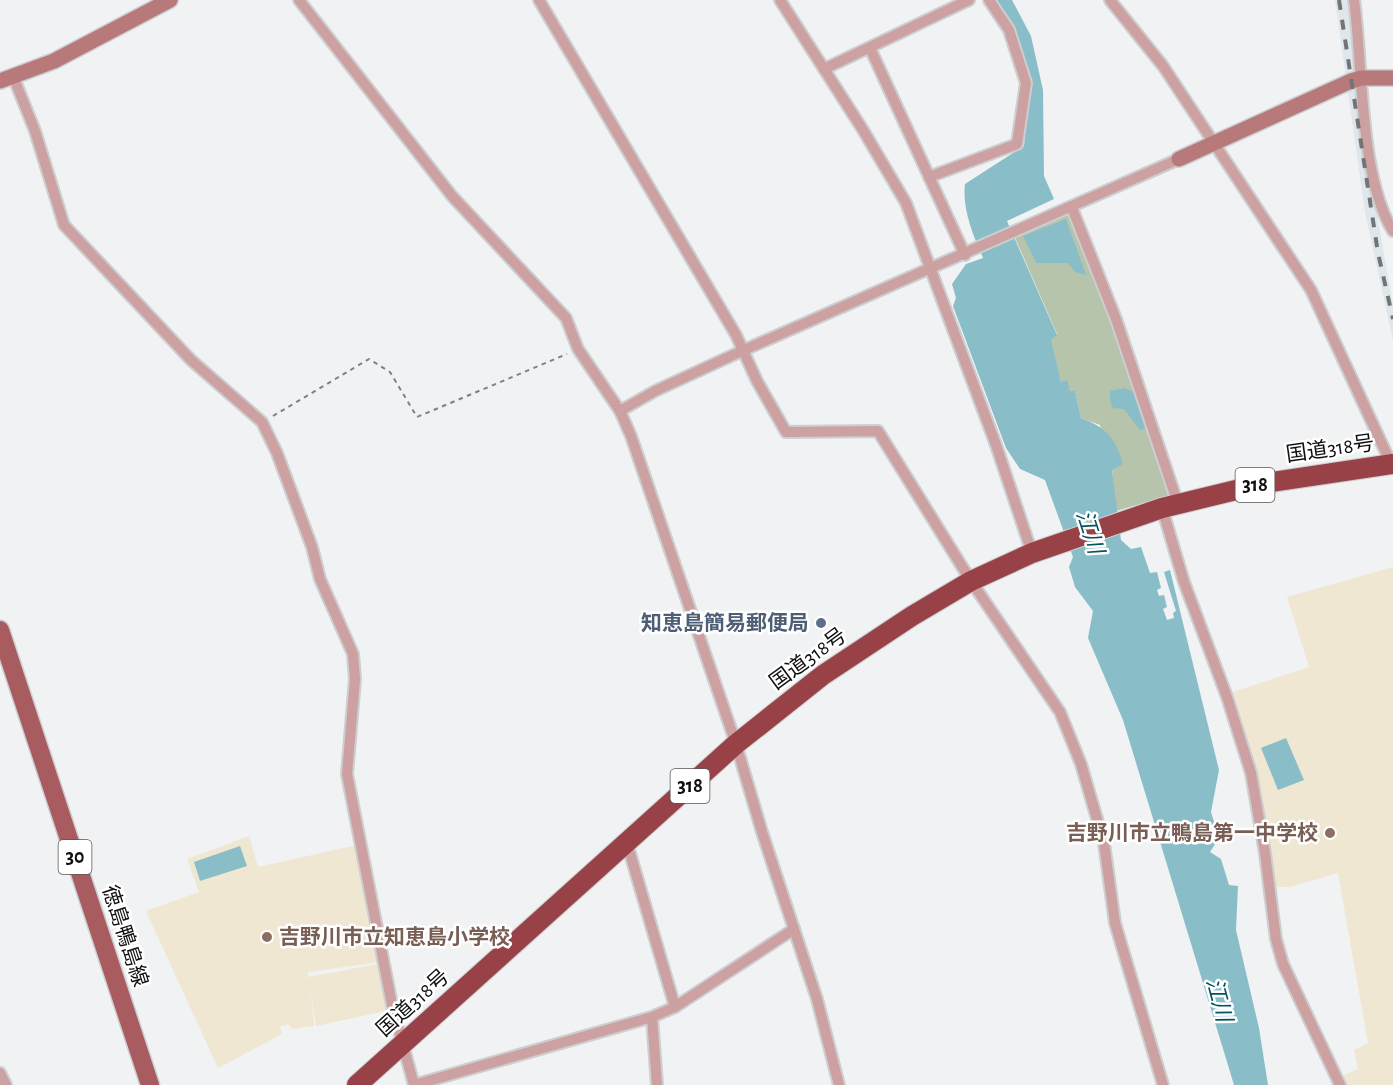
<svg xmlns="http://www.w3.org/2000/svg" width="1393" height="1085" font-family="'Alegreya Sans','Noto Sans JP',sans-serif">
  <rect width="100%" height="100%" fill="#f0f2f3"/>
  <!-- built -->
  <polygon fill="#dfe7ed" points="1335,0 1347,0 1376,209 1393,305 1393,341 1365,212"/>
  <!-- education -->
  <g fill="#f0e7d2">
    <polygon points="1393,567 1393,1085 1344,1085 1340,1077 1358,1069 1354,1050 1368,1043 1338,873 1290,887 1275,887 1260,793 1233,692 1309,667 1287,597"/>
    <polygon points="249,836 258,867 357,845 381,962 308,972 308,977 378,964 390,1010 316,1026 311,992 314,1026 292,1029 288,1024 280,1027 282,1034 218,1068 146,911 199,892 187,859"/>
  </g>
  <!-- green -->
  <polygon fill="#b6c4ab" points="1072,208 1117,321 1168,496 1116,511 1112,469 1100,425 1081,418 1075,390 1070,391 1061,382 1050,340 1057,334 1013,233"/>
  <!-- water -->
  <g fill="#89bec8">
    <path d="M 997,0 L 1012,0 L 1031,36 L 1043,90 L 1044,176 L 1054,199 L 1007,221 L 1057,335 L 1051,340 L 1061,382 L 1067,380 L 1070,391 L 1075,390 L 1081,418 C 1106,427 1116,439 1123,464 L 1112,470 L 1121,540 L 1131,549 L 1141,547 L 1150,573 L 1157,572 L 1161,588 L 1157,590 L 1159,596 L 1164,595 L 1167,607 L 1163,609 L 1167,620 L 1174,618 L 1173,613 L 1176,611 L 1164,572 L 1170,570 L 1219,770 L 1211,812 L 1219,838 L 1210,852 L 1221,859 L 1229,885 L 1238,886 L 1236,930 L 1259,1028 L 1268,1085 L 1234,1085 L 1123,720 L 1088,638 L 1093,611 L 1075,587 L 1069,567 L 1073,557 L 1045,480 L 1020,469 L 1006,448 L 953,306 L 956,298 L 952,284 L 966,264 L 983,258 C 973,235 962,209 965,184 L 1024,146 L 1030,77 L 1017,34 Z"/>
    <polygon points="1066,219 1086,275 1075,272 1068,263 1036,263 1023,236"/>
    <polygon points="1124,388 1137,393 1148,427 1140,430 1124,409 1113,408 1110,400 1110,391"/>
    <polygon points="1286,738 1304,780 1278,790 1261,748"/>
    <polygon points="240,846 247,866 200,881 194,862"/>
  </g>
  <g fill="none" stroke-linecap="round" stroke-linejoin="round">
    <defs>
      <g id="street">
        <polyline points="299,0 452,196 566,318 578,349 620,411 631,436 736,744 762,832 817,999 839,1085"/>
        <polyline points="539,0 736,335 757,381 786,432 878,431 971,581 1060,712 1081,764 1104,843 1115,923 1163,1085"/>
        <polyline points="780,0 863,130 906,203 996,445 1032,553"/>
        <polyline points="1110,0 1163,66 1311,290 1393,468"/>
        <path d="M 1354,0 C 1363,64 1359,177 1393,231"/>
        <polyline points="870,48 965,255"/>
        <polyline points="824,69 969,0"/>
        <polyline points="13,76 35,131 64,225 191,360 262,422 277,453 312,547 320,579 353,654 355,679 347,774 392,1005 414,1085"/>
        <polyline points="929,177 1017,144 1026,83 1009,30 989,0"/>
        <polyline points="1072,208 1116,319 1178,504"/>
        <polyline points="620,411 655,391 744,350 1179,159"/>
        <polyline points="1162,508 1184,582 1227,697 1251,773 1265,853 1276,939 1283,964 1340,1085"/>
        <polyline points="627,843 675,1007"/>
        <polyline points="652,1017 657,1085"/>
        <polyline points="0,1073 6,1085"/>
        <polyline points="414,1085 652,1017 675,1007 794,929"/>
      </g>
      <g id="secondary">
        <polyline points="0,81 54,61 170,0"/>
        <polyline points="1179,159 1351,81 1361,78 1393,78"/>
      </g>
      <polyline id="primary" points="0,630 150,1085"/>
      <polyline id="highway" points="357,1085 736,744 823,675 912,616 971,581 1032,553 1162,508 1265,483 1393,464"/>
    </defs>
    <!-- street casing -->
    <use href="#street" stroke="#cccecf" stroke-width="14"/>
    <!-- secondary casing -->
    <use href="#secondary" stroke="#cccecf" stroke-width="18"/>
    <!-- primary casing -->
    <use href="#primary" stroke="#cccecf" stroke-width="21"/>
    <!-- highway casing -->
    <use href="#highway" stroke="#cccecf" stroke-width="22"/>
    <!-- path -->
    <polyline stroke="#808181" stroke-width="2" stroke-dasharray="4.5 4.5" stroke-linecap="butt" points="273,416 369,359 390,372 417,417 567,354"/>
    <!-- street -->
    <use href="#street" stroke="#cda1a1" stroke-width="10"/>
    <!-- secondary -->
    <use href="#secondary" stroke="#b8797a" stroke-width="15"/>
    <!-- primary -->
    <use href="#primary" stroke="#a85c5f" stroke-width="18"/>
    <!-- highway -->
    <use href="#highway" stroke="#984147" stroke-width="20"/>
    <!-- rail -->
    <polyline stroke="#737474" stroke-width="4" stroke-dasharray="10 10" stroke-linecap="butt" points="1339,0 1378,253 1393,319"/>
  </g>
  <!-- markers -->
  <circle fill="#5c6f8a" stroke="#fff" stroke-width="2" cx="821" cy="623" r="6"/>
  <g fill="#8d6e63" stroke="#fff" stroke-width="2">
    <circle cx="1330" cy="833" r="6"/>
    <circle cx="267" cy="937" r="6"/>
  </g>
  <g text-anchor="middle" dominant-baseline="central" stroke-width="5" stroke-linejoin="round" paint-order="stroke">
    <!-- shield labels -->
    <g fill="#fff" stroke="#575757" stroke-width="1.5">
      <rect x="1235.5" y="468" width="39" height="34" rx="4.5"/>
      <rect x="670.5" y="769" width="39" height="34" rx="4.5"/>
      <rect x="58.5" y="840" width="33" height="34" rx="4.5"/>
    </g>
    <g font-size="20" font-weight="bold" fill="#0f0f0f">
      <text x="1255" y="485">318</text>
      <text x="690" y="786">318</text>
      <text x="75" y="857">30</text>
    </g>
    <!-- street labels -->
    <g font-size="21" fill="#0f0f0f" stroke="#fff">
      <text transform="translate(1330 449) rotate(-8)">国道318号</text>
      <text transform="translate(808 659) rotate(-36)">国道318号</text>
      <text transform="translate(125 936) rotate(72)">徳島鴨島線</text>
      <text transform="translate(413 1003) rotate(-42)">国道318号</text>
    </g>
    <!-- service labels -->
    <g font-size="21" font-weight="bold" fill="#4e5e75" stroke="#fff" text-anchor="end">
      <text x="809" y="623">知恵島簡易郵便局</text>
    </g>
    <!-- education labels -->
    <g font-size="21" font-weight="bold" fill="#785e54" stroke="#fff" text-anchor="end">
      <text x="1318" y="833">吉野川市立鴨島第一中学校</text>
      <text x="279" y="937" text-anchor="start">吉野川市立知恵島小学校</text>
    </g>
    <!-- water labels -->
    <g font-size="22" font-style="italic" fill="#02545f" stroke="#fff">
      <text transform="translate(1090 532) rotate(72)">江川</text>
      <text transform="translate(1219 1000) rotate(75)">江川</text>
    </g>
  </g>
</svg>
